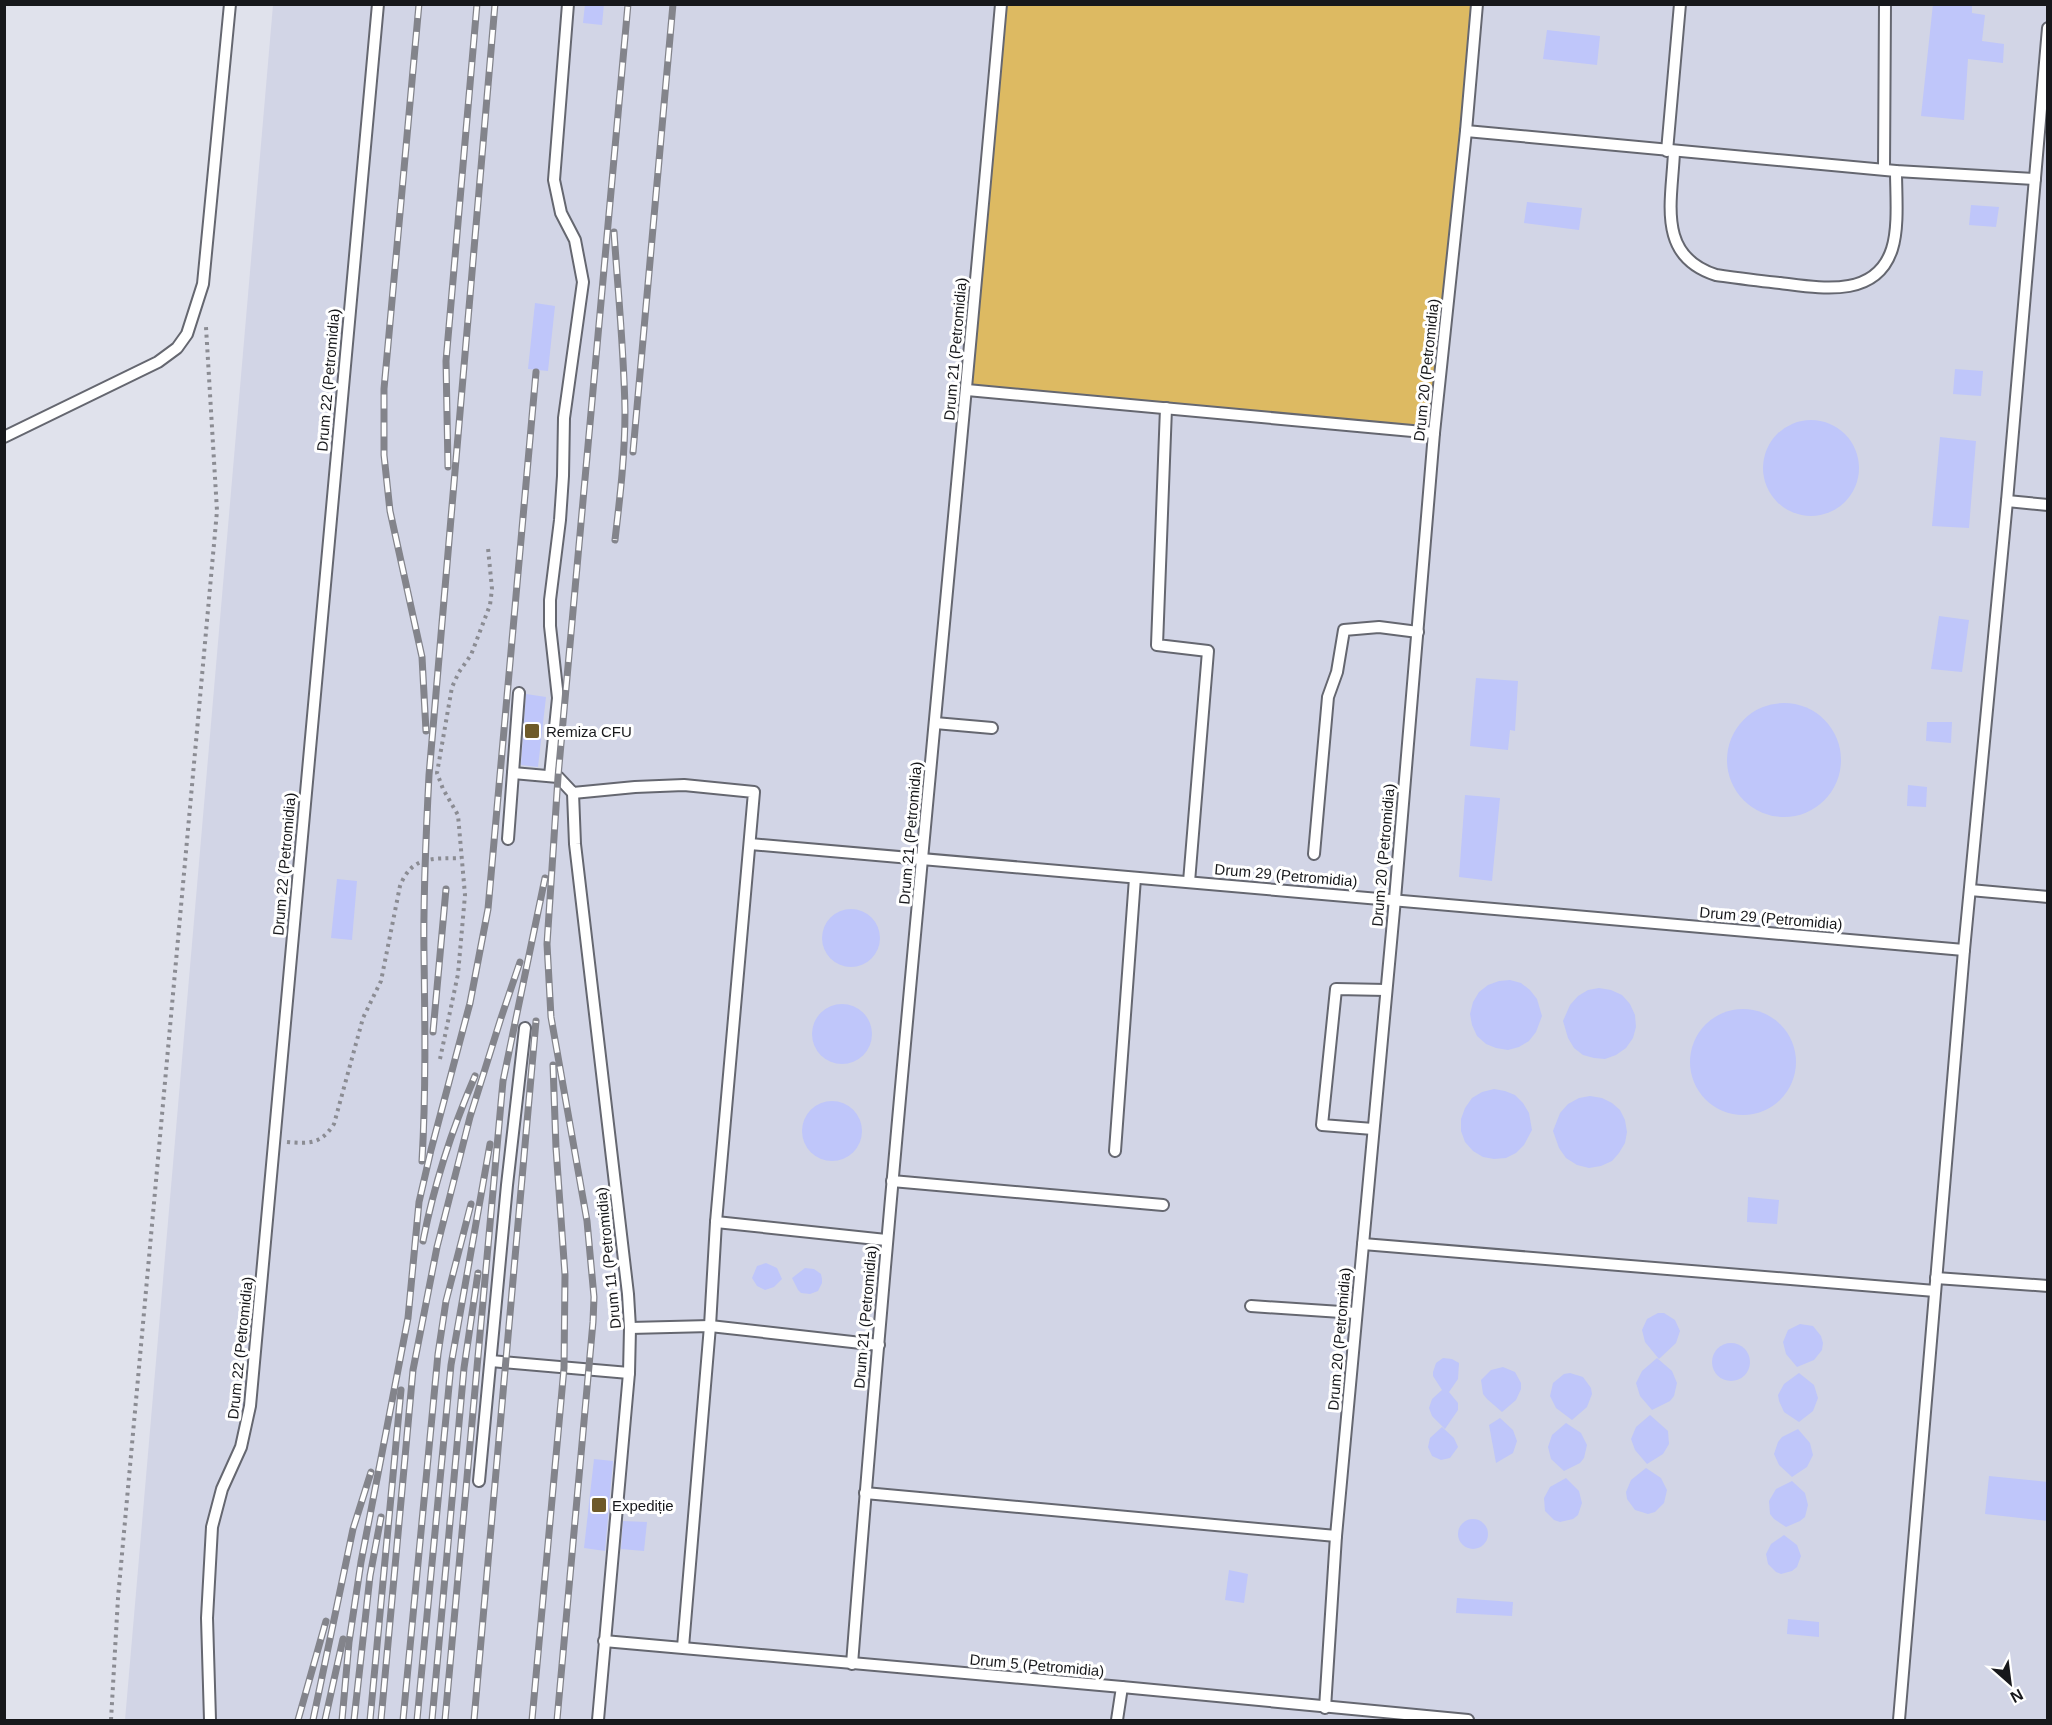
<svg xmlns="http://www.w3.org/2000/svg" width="2052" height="1725" font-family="Arial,sans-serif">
  <rect width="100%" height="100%" fill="#e0e2ec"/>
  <!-- built -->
  <polygon fill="#d2d5e6" points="273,5 2047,5 2047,1720 125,1720"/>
  <!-- green -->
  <polygon fill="#ddba62" points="1001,5 1474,5 1434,433 967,390"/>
  <!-- building -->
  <g fill="#bfc6fa">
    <polygon points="585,4 604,4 602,25 583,23"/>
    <polygon points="1933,4 1972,4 1972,13 1985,15 1982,41 2004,44 2003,63 1968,59 1964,120 1921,116"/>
    <polygon points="1547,30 1600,36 1597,65 1543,59"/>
    <polygon points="1527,202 1582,208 1579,230 1524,223"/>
    <polygon points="1971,205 1999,207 1996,227 1969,225"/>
    <polygon points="535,303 555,306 548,371 528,369"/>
    <polygon points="1955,369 1983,371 1981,396 1953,394"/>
    <circle cx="1811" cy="468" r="48"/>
    <polygon points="1940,437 1976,441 1969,528 1932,526"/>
    <polygon points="1939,616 1969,620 1962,672 1931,669"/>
    <polygon points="1476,678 1518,681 1515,731 1510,730 1508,750 1470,746"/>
    <polygon points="526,694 546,697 538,767 521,765"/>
    <circle cx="1784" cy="760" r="57"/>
    <polygon points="1927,722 1952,722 1951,743 1926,741"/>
    <polygon points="1908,785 1927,787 1926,807 1907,806"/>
    <polygon points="1465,795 1500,798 1492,881 1459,877"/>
    <polygon points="337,879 357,881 352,940 331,938"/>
    <circle cx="851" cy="938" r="29"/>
    <polygon points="1510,980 1521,983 1530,990 1537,999 1542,1016 1536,1032 1529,1041 1519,1047 1508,1050 1496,1048 1486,1044 1477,1036 1472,1025 1470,1014 1473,1002 1479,992 1488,985 1499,981"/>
    <polygon points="1599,988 1611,990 1622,995 1630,1004 1635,1015 1636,1027 1633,1038 1626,1048 1616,1055 1605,1059 1594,1058 1583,1055 1574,1048 1568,1038 1563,1021 1570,1005 1578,996 1588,990"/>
    <circle cx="842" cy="1034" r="30"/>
    <circle cx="1743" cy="1062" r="53"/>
    <polygon points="1494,1089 1505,1091 1515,1095 1523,1103 1529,1113 1532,1130 1524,1145 1516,1153 1506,1158 1494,1159 1483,1157 1473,1151 1465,1142 1461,1131 1461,1119 1465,1108 1472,1098 1482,1092"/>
    <polygon points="1590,1096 1602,1098 1612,1103 1620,1110 1625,1120 1627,1132 1625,1143 1619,1153 1612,1161 1601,1166 1589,1168 1577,1165 1566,1158 1559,1148 1553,1131 1560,1113 1568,1104 1579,1098"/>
    <circle cx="832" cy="1131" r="30"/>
    <polygon points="1748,1197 1779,1200 1777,1224 1747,1222"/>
    <polygon points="766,1263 777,1268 782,1279 774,1287 765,1290 757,1286 752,1278 757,1266"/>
    <polygon points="805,1268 814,1269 821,1274 822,1279 822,1283 818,1291 810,1294 801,1293 798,1290 792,1278"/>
    <polygon points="1658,1313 1664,1313 1675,1320 1680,1331 1676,1343 1659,1359 1645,1342 1642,1330 1647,1319"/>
    <polygon points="1800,1324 1813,1326 1821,1336 1823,1343 1822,1350 1814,1360 1797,1367 1786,1354 1783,1342 1788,1330"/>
    <circle cx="1731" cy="1362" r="19"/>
    <polygon points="1443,1358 1452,1359 1459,1363 1458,1379 1449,1392 1458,1403 1458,1410 1445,1429 1432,1416 1429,1408 1432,1399 1442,1390 1433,1376 1433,1372 1436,1363"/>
    <polygon points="1657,1358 1672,1371 1677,1383 1674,1396 1670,1401 1652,1410 1640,1396 1636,1383 1642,1371"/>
    <polygon points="1503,1367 1515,1372 1521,1383 1521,1389 1516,1400 1502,1412 1487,1399 1483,1394 1481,1380 1491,1370"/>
    <polygon points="1570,1373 1583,1377 1591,1388 1592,1394 1587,1407 1572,1420 1556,1408 1550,1396 1553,1383 1564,1374"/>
    <polygon points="1799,1373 1814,1385 1818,1398 1813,1411 1799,1422 1784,1412 1779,1401 1778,1395 1784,1384"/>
    <polygon points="1650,1415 1668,1431 1669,1444 1663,1454 1647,1464 1635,1450 1631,1439 1636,1427"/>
    <polygon points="1500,1418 1513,1430 1517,1441 1513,1453 1496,1463 1489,1425"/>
    <polygon points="1566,1423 1581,1433 1587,1445 1584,1458 1580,1463 1564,1471 1551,1459 1548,1447 1552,1435"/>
    <polygon points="1442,1427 1454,1438 1458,1447 1450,1458 1441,1460 1432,1456 1428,1447 1430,1438"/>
    <polygon points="1798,1429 1810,1443 1813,1455 1807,1467 1792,1477 1779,1465 1774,1454 1778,1442 1782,1437"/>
    <polygon points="594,1459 613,1461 605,1551 584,1548"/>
    <polygon points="1646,1468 1661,1478 1667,1490 1664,1503 1655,1512 1648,1514 1635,1510 1627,1499 1626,1492 1631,1480"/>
    <polygon points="1989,1476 2048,1482 2048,1521 1985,1514"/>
    <polygon points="1566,1478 1579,1491 1582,1503 1578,1515 1573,1519 1560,1522 1554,1520 1545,1511 1544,1498 1550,1487"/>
    <polygon points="1792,1481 1805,1493 1808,1505 1805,1517 1800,1521 1786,1527 1774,1519 1770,1514 1769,1501 1776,1489"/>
    <circle cx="1473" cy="1534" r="15"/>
    <polygon points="623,1521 647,1522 644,1551 621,1549"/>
    <polygon points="1784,1535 1797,1545 1801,1556 1797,1567 1792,1571 1781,1574 1776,1572 1768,1564 1766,1554 1771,1544"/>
    <polygon points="1229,1570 1248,1574 1244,1603 1225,1600"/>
    <polygon points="1457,1598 1513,1602 1512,1616 1456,1613"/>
    <polygon points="1788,1619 1819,1622 1819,1637 1787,1634"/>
  </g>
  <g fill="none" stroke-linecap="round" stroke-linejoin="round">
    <defs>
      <g id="lane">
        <polyline points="1466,131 1896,171 2035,179"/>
        <polyline points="1667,151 1680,4"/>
        <path d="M 1674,152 C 1672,201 1656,256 1716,275 C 1738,278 1759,281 1780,283 C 1820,288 1876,299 1892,249 C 1899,227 1896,194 1896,171"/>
        <polyline points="1884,168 1885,4"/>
        <polyline points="967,390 1434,433"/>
        <polyline points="1166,408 1157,645 1208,651 1189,882"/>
        <polyline points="4,437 158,362 177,348 187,334 203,284 230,4"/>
        <polyline points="2007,501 2048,505"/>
        <polyline points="935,723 992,728"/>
        <polyline points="513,773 558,777 573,793 635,787 684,785 754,792 716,1222 710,1326 683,1647"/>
        <polyline points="550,776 558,698 550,626 550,600 560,520 563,476 564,418 583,282 575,240 561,213 554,180 568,4"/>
        <polyline points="573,793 575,844 628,1294 630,1328 629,1373 598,1720"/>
        <polyline points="508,839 519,693"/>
        <polyline points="750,844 1964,950"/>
        <polyline points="1314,854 1328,697 1337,672 1344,630 1379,627 1418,632"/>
        <polyline points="1970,890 2048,897"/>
        <polyline points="1373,1129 1322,1125 1336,989 1386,990"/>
        <polyline points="1115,1151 1135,878"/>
        <polyline points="892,1181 1163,1205"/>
        <polyline points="716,1222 886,1240"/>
        <polyline points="1363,1244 1935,1291"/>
        <polyline points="1936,1278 2048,1286"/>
        <polyline points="1251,1306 1356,1313"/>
        <polyline points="630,1328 710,1326 879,1345"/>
        <polyline points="491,1361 629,1373"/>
        <polyline points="479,1481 507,1185 525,1028"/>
        <polyline points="865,1493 1336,1536"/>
        <polyline points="604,1641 1122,1687 1468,1720"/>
        <path d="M 852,1664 C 895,1111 952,558 1001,4"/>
        <polyline points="1325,1708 1336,1536 1395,899 1434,433 1466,131 1477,4"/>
        <polyline points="210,1720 207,1618 212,1527 222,1489 241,1447 250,1406 378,4"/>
        <polyline points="1117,1720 1122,1687"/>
        <polyline points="1899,1720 1964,950 2007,501 2048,28"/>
      </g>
    </defs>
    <!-- lane casing -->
    <use href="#lane" stroke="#656770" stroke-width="14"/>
    <!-- path -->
    <g stroke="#8b8c93" stroke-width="4" stroke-dasharray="3 4.5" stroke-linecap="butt">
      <polyline points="440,1059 458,974 465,895 458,815 443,789 437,773 452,687 459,672 471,655 490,605 492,589 488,548"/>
      <path d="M 287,1142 C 310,1144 321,1144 334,1124 L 363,1018 L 381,981 L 400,886 C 412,855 433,859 461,858"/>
      <polyline points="111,1720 118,1598 217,511 206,327"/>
    </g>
    <!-- lane -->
    <use href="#lane" stroke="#fff" stroke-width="10"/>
    <defs>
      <g id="rail">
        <polyline points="419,4 384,389 384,455 390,511 422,657 426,731"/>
        <path d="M 614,232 C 618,292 624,351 625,411 C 625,455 620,497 615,540"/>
        <polyline points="633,452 673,4"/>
        <polyline points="448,467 446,361 477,4"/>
        <polyline points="433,1032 446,889"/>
        <path d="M 422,1161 C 426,1091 425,1023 424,954 C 423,894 426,834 429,775 L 495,4"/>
        <path d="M 423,1241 C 434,1185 452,1129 475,1076"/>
        <polyline points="298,1720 326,1621"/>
        <polyline points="313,1720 353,1529 371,1472"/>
        <polyline points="325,1720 343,1639"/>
        <polyline points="342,1720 349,1642 361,1562 408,1318 419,1202 431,1150 470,1003 488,909 536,372"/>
        <polyline points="354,1720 370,1576 381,1517"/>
        <polyline points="370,1720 401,1390"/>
        <polyline points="381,1720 413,1370 437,1247 470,1117 501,1018 520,962"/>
        <polyline points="403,1720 438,1354 446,1301 471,1204"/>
        <polyline points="417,1720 451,1365 490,1144"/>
        <polyline points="432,1720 464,1368 478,1273"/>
        <polyline points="445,1720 503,1081 545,878"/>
        <polyline points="474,1720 536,1021"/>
        <polyline points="532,1720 564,1368 565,1275 556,1148 553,1065"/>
        <polyline points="557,1720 593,1322 594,1297 587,1221 551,1017 547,944 558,777 628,4"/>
      </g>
    </defs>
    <!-- rail casing -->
    <use href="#rail" stroke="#83848b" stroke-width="7"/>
    <!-- rail -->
    <use href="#rail" stroke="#fff" stroke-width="4.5" stroke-dasharray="14" stroke-linecap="butt"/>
  </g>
  <!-- markers -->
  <g fill="#6e5a29" stroke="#fff" stroke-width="2">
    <rect x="524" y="723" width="16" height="16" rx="3"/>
    <rect x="591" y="1497" width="16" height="16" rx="3"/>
  </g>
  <g text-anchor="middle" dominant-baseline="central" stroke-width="6" stroke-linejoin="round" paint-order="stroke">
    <!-- street labels -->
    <g font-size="15" fill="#17181b" stroke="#fff">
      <text transform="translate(955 349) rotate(-85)">Drum 21 (Petromidia)</text>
      <text transform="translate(1426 370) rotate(-84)">Drum 20 (Petromidia)</text>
      <text transform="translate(328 380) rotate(-85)">Drum 22 (Petromidia)</text>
      <text transform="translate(910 833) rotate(-85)">Drum 21 (Petromidia)</text>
      <text transform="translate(1383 855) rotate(-85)">Drum 20 (Petromidia)</text>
      <text transform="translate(284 864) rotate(-85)">Drum 22 (Petromidia)</text>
      <text transform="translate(1286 875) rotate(5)">Drum 29 (Petromidia)</text>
      <text transform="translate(1771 918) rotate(5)">Drum 29 (Petromidia)</text>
      <text transform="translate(608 1258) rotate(-96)">Drum 11 (Petromidia)</text>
      <text transform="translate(865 1317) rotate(-85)">Drum 21 (Petromidia)</text>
      <text transform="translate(1339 1339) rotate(-85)">Drum 20 (Petromidia)</text>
      <text transform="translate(240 1348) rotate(-84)">Drum 22 (Petromidia)</text>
      <text transform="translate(1037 1665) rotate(5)">Drum 5 (Petromidia)</text>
    </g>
    <!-- poi labels -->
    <g font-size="15" fill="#17181b" stroke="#fff" text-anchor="start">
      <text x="546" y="731">Remiza CFU</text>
      <text x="612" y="1505">Expediție</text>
    </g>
  </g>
  <!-- border -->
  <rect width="2052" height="1725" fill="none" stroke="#17181b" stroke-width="12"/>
  <!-- north arrow -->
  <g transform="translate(2010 1683) rotate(152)" stroke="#ffffff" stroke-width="4.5" paint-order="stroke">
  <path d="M0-4.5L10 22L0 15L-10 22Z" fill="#17181b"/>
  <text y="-9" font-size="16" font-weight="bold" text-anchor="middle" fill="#17181b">N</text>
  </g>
</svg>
